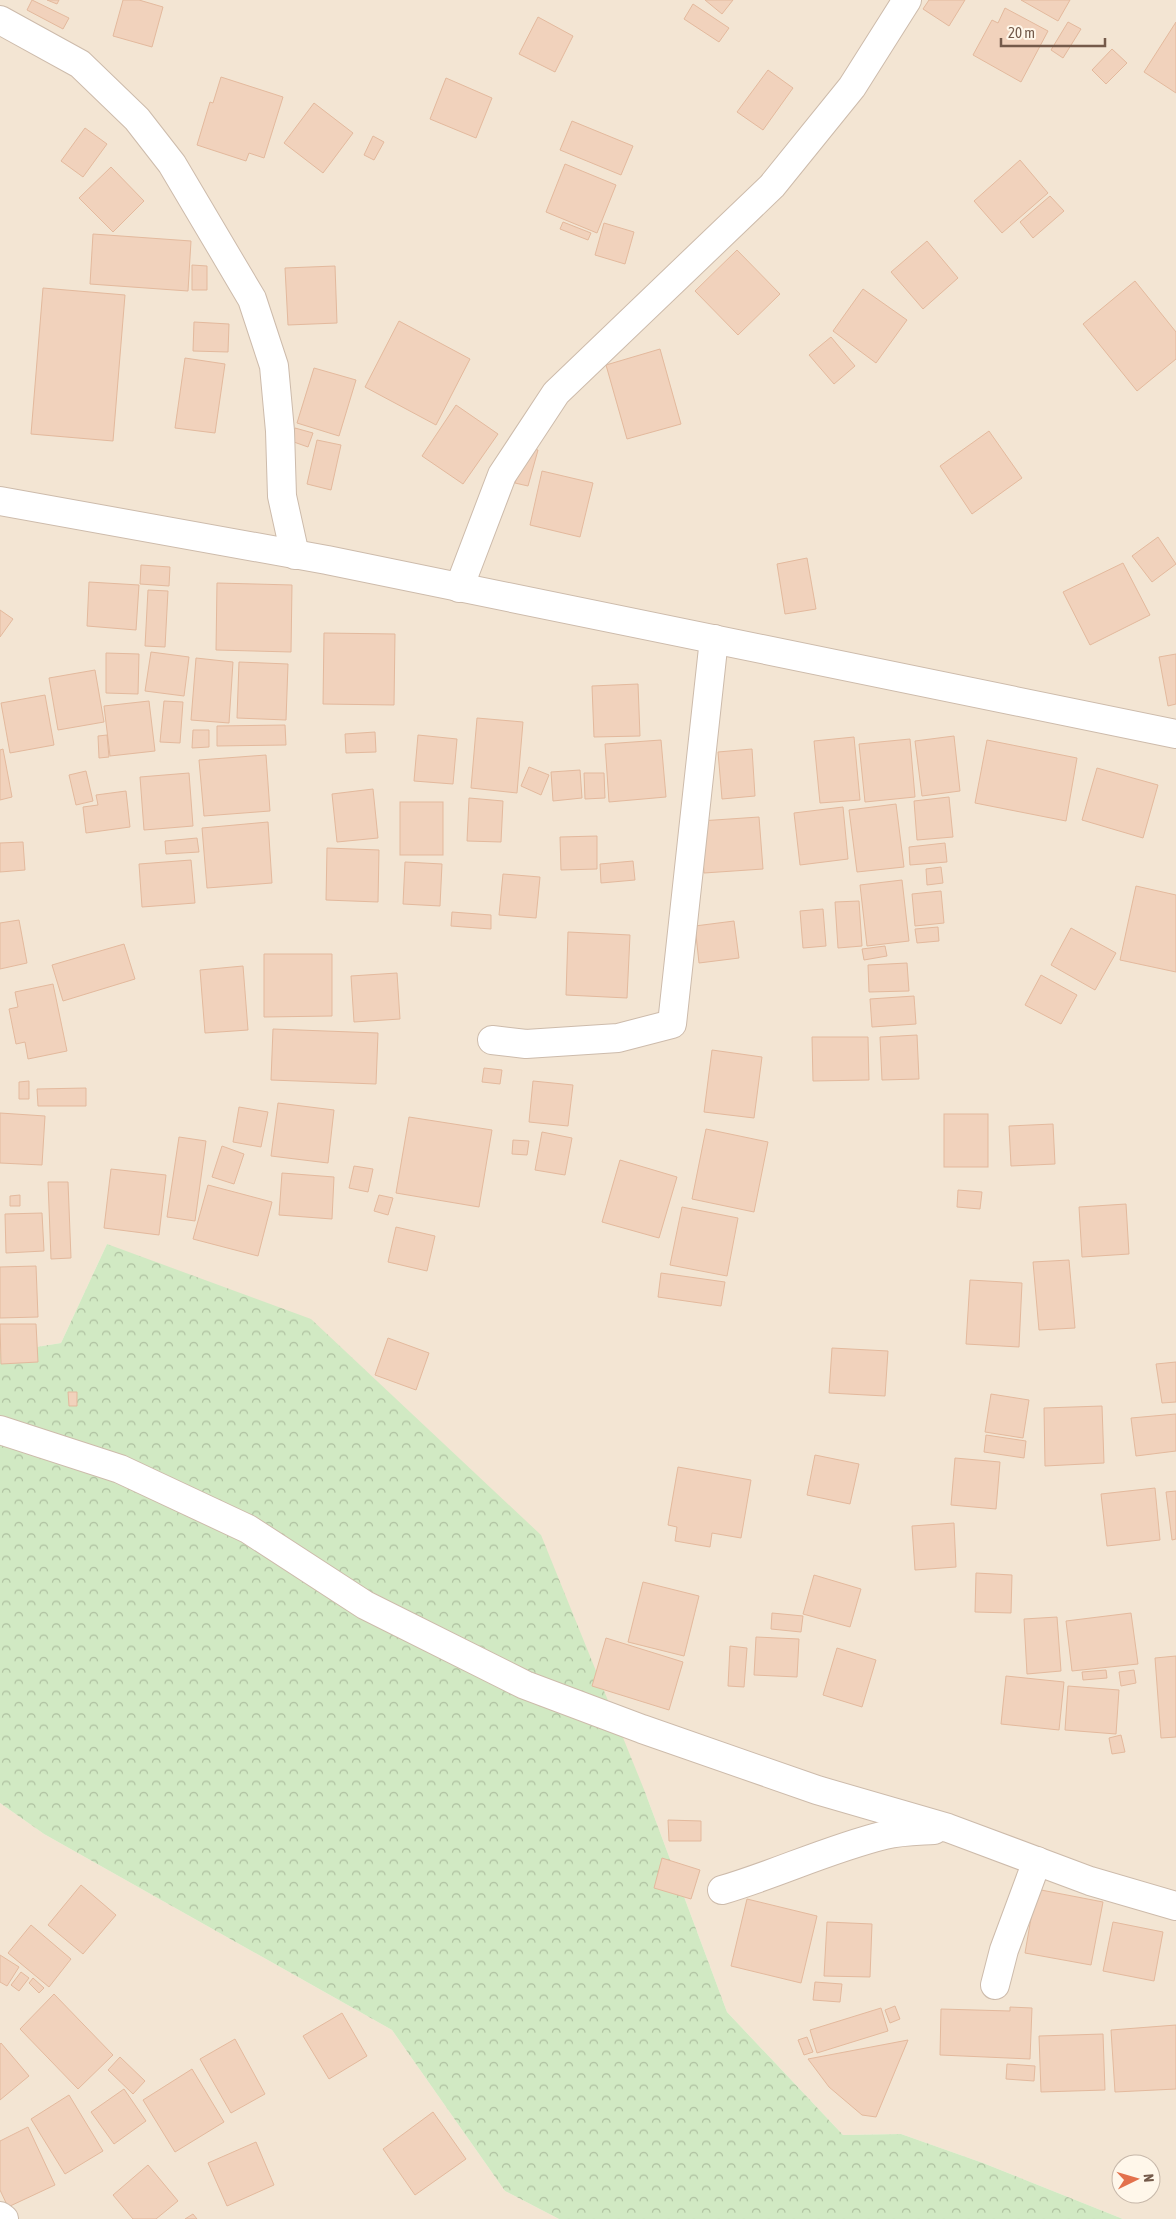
<svg xmlns="http://www.w3.org/2000/svg" width="1176" height="2219" font-family="'Asap Condensed',sans-serif">
  <defs>
    <pattern id="forest-crowns" width="20" height="18" patternUnits="userSpaceOnUse" patternTransform="scale(1.25)"><rect width="20" height="18" fill="#d1e9c3"/><path d="M2 6a3 3 0 1 1 6 0M12 15a3 3 0 1 1 6 0" fill="none" stroke="#aec0a0"/></pattern>
  </defs>
  <rect width="100%" height="100%" fill="#fcf3e4"/>
  <!-- residential -->
  <g fill="#f3e5d3" fill-rule="evenodd">
    <path d="M 0,0 L 1176,0 L 1176,2219 L 1123,2219 L 983,2163 L 901,2134 L 843,2135 L 727,2012 L 645,1792 L 107,1244 L 61,1343 L 0,1353 ZM 1121,2164 L 1151,2164 L 1151,2194 L 1121,2194 Z"/>
    <polygon points="0,1803 44,1834 392,2030 505,2191 559,2219 0,2219"/>
  </g>
  <!-- forest -->
  <polygon fill="url(#forest-crowns)" points="107,1244 311,1319 541,1535 645,1792 727,2012 843,2135 901,2134 983,2163 1123,2219 559,2219 505,2191 392,2030 44,1834 0,1803 0,1353 61,1343"/>
  <!-- building -->
  <g fill="#f1d2bc" stroke="#e3b99d">
    <polygon points="32,0 69,18 63,29 27,10"/>
    <polygon points="47,0 59,0 57,4"/>
    <polygon points="123,0 139,0 163,7 152,47 113,36"/>
    <polygon points="705,0 733,0 722,14"/>
    <polygon points="929,0 965,0 949,26 923,9"/>
    <polygon points="1021,0 1070,0 1058,21"/>
    <polygon points="693,4 729,28 719,42 684,19"/>
    <polygon points="1005,8 1048,31 1021,82 973,55 992,20 998,23"/>
    <polygon points="538,17 573,36 555,72 519,54"/>
    <polygon points="1068,22 1081,29 1063,58 1051,50"/>
    <polygon points="1176,22 1176,93 1144,72"/>
    <polygon points="1112,49 1127,63 1106,84 1092,70"/>
    <polygon points="768,70 793,88 763,130 737,112"/>
    <polygon points="221,77 283,97 264,158 249,153 246,161 197,145 210,102 213,103"/>
    <polygon points="446,78 492,98 476,138 430,119"/>
    <polygon points="314,103 353,133 323,173 284,143"/>
    <polygon points="572,121 633,146 621,175 560,150"/>
    <polygon points="85,128 107,144 83,177 61,161"/>
    <polygon points="373,136 384,142 374,160 364,155"/>
    <polygon points="1020,160 1048,193 1002,233 974,201"/>
    <polygon points="565,164 616,185 597,233 546,212"/>
    <polygon points="111,167 144,201 113,232 79,198"/>
    <polygon points="1050,196 1064,211 1033,238 1020,222"/>
    <polygon points="563,222 591,233 588,240 560,229"/>
    <polygon points="604,223 634,232 625,264 595,255"/>
    <polygon points="93,234 191,241 188,291 90,284"/>
    <polygon points="927,241 958,278 923,309 891,272"/>
    <polygon points="737,250 780,294 738,335 695,291"/>
    <polygon points="192,265 207,266 207,290 192,290"/>
    <polygon points="335,266 337,323 288,325 285,268"/>
    <polygon points="1135,281 1176,332 1176,359 1137,391 1083,324"/>
    <polygon points="43,288 125,295 113,441 31,434"/>
    <polygon points="863,289 907,320 876,363 833,331"/>
    <polygon points="399,321 470,359 436,425 365,387"/>
    <polygon points="194,322 229,324 228,352 193,351"/>
    <polygon points="831,337 855,366 834,384 809,355"/>
    <polygon points="660,349 681,424 627,439 606,365"/>
    <polygon points="185,358 225,364 215,433 175,428"/>
    <polygon points="314,368 356,380 339,436 297,423"/>
    <polygon points="456,405 498,434 463,484 422,456"/>
    <polygon points="295,428 313,433 308,447 291,441"/>
    <polygon points="989,431 1022,478 972,514 940,466"/>
    <polygon points="317,440 341,445 331,490 307,484"/>
    <polygon points="525,447 538,450 528,486 515,483"/>
    <polygon points="542,471 593,483 580,537 530,525"/>
    <polygon points="1158,537 1176,564 1152,582 1132,556"/>
    <polygon points="807,558 816,609 785,614 777,564"/>
    <polygon points="1123,563 1150,615 1090,645 1063,592"/>
    <polygon points="141,565 170,567 169,586 140,584"/>
    <polygon points="89,582 139,585 136,630 87,626"/>
    <polygon points="217,583 292,585 291,652 216,650"/>
    <polygon points="148,590 168,591 165,647 145,646"/>
    <polygon points="0,610 13,619 0,637"/>
    <polygon points="324,633 395,634 394,705 323,704"/>
    <polygon points="151,652 189,657 184,696 145,691"/>
    <polygon points="106,653 139,654 138,694 106,693"/>
    <polygon points="1176,654 1176,704 1168,706 1159,657"/>
    <polygon points="196,658 233,662 229,723 191,720"/>
    <polygon points="239,662 288,664 286,720 237,718"/>
    <polygon points="95,670 104,722 58,730 49,678"/>
    <polygon points="638,684 640,736 594,737 592,686"/>
    <polygon points="45,695 54,745 10,753 1,703"/>
    <polygon points="149,701 155,751 110,756 104,706"/>
    <polygon points="164,701 183,702 180,743 160,742"/>
    <polygon points="477,718 523,722 517,793 471,788"/>
    <polygon points="285,725 286,745 217,746 217,726"/>
    <polygon points="193,730 209,730 209,747 192,748"/>
    <polygon points="375,732 376,752 346,753 345,734"/>
    <polygon points="107,735 109,757 99,758 98,736"/>
    <polygon points="418,735 457,739 453,784 414,781"/>
    <polygon points="954,736 960,791 922,796 915,741"/>
    <polygon points="854,737 860,800 820,803 814,741"/>
    <polygon points="910,739 915,797 865,802 859,744"/>
    <polygon points="661,740 666,797 609,802 605,744"/>
    <polygon points="987,740 1077,758 1066,821 975,803"/>
    <polygon points="3,749 12,797 0,800 0,750"/>
    <polygon points="752,749 755,796 722,799 718,752"/>
    <polygon points="266,755 270,811 204,816 199,760"/>
    <polygon points="529,767 549,775 541,795 521,786"/>
    <polygon points="1097,768 1158,785 1143,838 1082,820"/>
    <polygon points="580,770 582,798 553,801 551,772"/>
    <polygon points="86,771 93,801 76,805 69,775"/>
    <polygon points="189,773 193,826 144,830 140,777"/>
    <polygon points="584,773 604,773 605,798 585,799"/>
    <polygon points="373,789 378,838 337,842 332,794"/>
    <polygon points="126,791 130,827 86,833 83,807 98,805 96,795"/>
    <polygon points="949,797 953,837 917,840 914,801"/>
    <polygon points="469,798 503,801 501,842 467,841"/>
    <rect x="400" y="802" width="43" height="53"/>
    <polygon points="896,804 904,867 857,872 849,810"/>
    <polygon points="843,807 848,859 800,865 794,813"/>
    <polygon points="759,817 763,869 704,873 700,821"/>
    <polygon points="268,822 272,883 207,888 202,828"/>
    <polygon points="597,836 597,869 561,870 560,837"/>
    <polygon points="197,838 199,852 166,854 165,841"/>
    <polygon points="23,842 25,870 0,872 0,843"/>
    <polygon points="945,843 947,862 910,865 909,847"/>
    <polygon points="327,848 379,850 378,902 326,900"/>
    <polygon points="191,860 195,903 142,907 139,864"/>
    <polygon points="633,861 635,880 601,883 600,864"/>
    <polygon points="405,862 442,864 440,906 403,904"/>
    <polygon points="941,867 943,883 927,885 926,869"/>
    <polygon points="503,874 540,877 536,918 499,915"/>
    <polygon points="902,880 909,941 867,946 860,885"/>
    <polygon points="1136,886 1176,895 1176,972 1120,960"/>
    <polygon points="941,891 944,923 915,926 912,894"/>
    <polygon points="859,901 862,946 838,948 835,902"/>
    <polygon points="823,909 826,946 803,948 800,911"/>
    <polygon points="452,912 491,915 491,929 451,926"/>
    <polygon points="19,920 27,963 0,969 0,923"/>
    <polygon points="734,921 739,958 699,963 695,926"/>
    <polygon points="938,927 939,941 917,943 915,929"/>
    <polygon points="1071,928 1116,953 1095,990 1051,965"/>
    <polygon points="568,932 630,935 627,998 566,995"/>
    <polygon points="124,944 135,979 63,1001 52,965"/>
    <polygon points="885,946 887,956 864,960 862,949"/>
    <polygon points="264,954 332,954 332,1016 264,1017"/>
    <polygon points="907,963 909,991 869,992 868,965"/>
    <polygon points="243,966 248,1030 205,1033 200,970"/>
    <polygon points="397,973 400,1019 354,1022 351,976"/>
    <polygon points="1041,975 1077,995 1061,1024 1025,1005"/>
    <polygon points="53,984 67,1051 28,1059 25,1042 16,1044 9,1009 18,1007 15,992"/>
    <polygon points="914,996 916,1024 872,1027 870,999"/>
    <polygon points="273,1029 378,1033 376,1084 271,1080"/>
    <polygon points="917,1035 919,1079 882,1080 880,1037"/>
    <polygon points="812,1037 868,1037 869,1080 813,1081"/>
    <polygon points="712,1050 762,1057 754,1118 704,1112"/>
    <polygon points="484,1068 502,1070 500,1084 482,1082"/>
    <polygon points="29,1081 29,1099 19,1099 19,1082"/>
    <polygon points="533,1081 573,1085 568,1126 529,1122"/>
    <polygon points="86,1088 86,1106 38,1106 37,1089"/>
    <polygon points="278,1103 334,1110 328,1163 271,1156"/>
    <polygon points="239,1107 268,1112 261,1147 233,1142"/>
    <polygon points="0,1113 45,1116 42,1165 0,1163"/>
    <rect x="944" y="1114" width="44" height="53"/>
    <polygon points="409,1117 492,1130 479,1207 396,1193"/>
    <polygon points="1053,1124 1055,1164 1011,1166 1009,1126"/>
    <polygon points="706,1129 768,1142 754,1212 692,1199"/>
    <polygon points="542,1132 572,1138 565,1175 535,1170"/>
    <polygon points="179,1137 206,1141 195,1221 167,1217"/>
    <polygon points="513,1140 529,1141 527,1155 512,1154"/>
    <polygon points="222,1146 244,1154 234,1184 212,1177"/>
    <polygon points="620,1160 677,1177 659,1238 602,1222"/>
    <polygon points="354,1166 373,1169 368,1192 349,1188"/>
    <polygon points="111,1169 166,1175 159,1235 104,1228"/>
    <polygon points="282,1173 334,1177 332,1219 279,1215"/>
    <polygon points="48,1182 68,1182 71,1258 51,1259"/>
    <polygon points="208,1185 272,1202 258,1256 193,1239"/>
    <polygon points="958,1190 982,1192 980,1209 957,1207"/>
    <polygon points="20,1195 20,1206 10,1206 10,1196"/>
    <polygon points="379,1195 393,1198 388,1215 374,1211"/>
    <polygon points="1126,1204 1129,1254 1082,1257 1079,1207"/>
    <polygon points="682,1207 738,1218 727,1276 670,1265"/>
    <polygon points="42,1213 44,1251 6,1253 5,1214"/>
    <polygon points="396,1227 435,1236 427,1271 388,1262"/>
    <polygon points="1069,1260 1075,1328 1039,1330 1033,1262"/>
    <polygon points="36,1266 38,1317 0,1318 0,1267"/>
    <polygon points="661,1273 725,1282 721,1306 658,1297"/>
    <polygon points="970,1280 1022,1283 1019,1347 966,1344"/>
    <polygon points="0,1324 36,1324 38,1362 1,1364"/>
    <polygon points="388,1338 429,1353 416,1390 375,1375"/>
    <polygon points="832,1348 888,1351 885,1396 829,1393"/>
    <polygon points="1176,1362 1176,1402 1162,1403 1156,1364"/>
    <polygon points="68,1392 77,1392 77,1406 69,1406"/>
    <polygon points="991,1394 1029,1400 1023,1438 985,1432"/>
    <polygon points="1102,1406 1104,1463 1045,1466 1044,1408"/>
    <polygon points="1176,1414 1176,1451 1136,1456 1131,1418"/>
    <polygon points="986,1435 1026,1441 1024,1458 984,1452"/>
    <polygon points="815,1455 859,1464 850,1504 807,1495"/>
    <polygon points="955,1458 1000,1462 996,1509 951,1505"/>
    <polygon points="678,1467 751,1480 741,1538 712,1533 710,1547 675,1541 677,1527 668,1525"/>
    <polygon points="1155,1488 1160,1540 1107,1546 1101,1494"/>
    <polygon points="1176,1491 1176,1539 1172,1540 1166,1492"/>
    <polygon points="954,1523 956,1567 915,1570 912,1526"/>
    <polygon points="976,1573 1012,1575 1011,1613 975,1612"/>
    <polygon points="814,1575 861,1589 850,1627 803,1614"/>
    <polygon points="643,1582 699,1596 684,1656 628,1642"/>
    <polygon points="772,1613 803,1616 801,1632 771,1629"/>
    <polygon points="1131,1613 1138,1664 1072,1671 1066,1621"/>
    <polygon points="1057,1617 1061,1671 1027,1674 1024,1619"/>
    <polygon points="756,1637 799,1639 797,1677 754,1675"/>
    <polygon points="606,1638 683,1662 669,1710 592,1686"/>
    <polygon points="730,1646 747,1648 744,1687 728,1686"/>
    <polygon points="837,1648 876,1660 862,1707 823,1695"/>
    <polygon points="1176,1656 1176,1737 1161,1738 1155,1658"/>
    <polygon points="1106,1670 1107,1678 1083,1680 1082,1672"/>
    <polygon points="1134,1670 1136,1683 1121,1686 1119,1672"/>
    <polygon points="1006,1676 1064,1682 1059,1730 1001,1724"/>
    <polygon points="1068,1686 1119,1690 1116,1734 1065,1730"/>
    <polygon points="1121,1735 1125,1752 1112,1754 1109,1738"/>
    <polygon points="668,1820 701,1821 701,1841 669,1841"/>
    <polygon points="662,1858 700,1870 691,1899 654,1888"/>
    <polygon points="81,1885 116,1915 83,1954 48,1925"/>
    <polygon points="1036,1889 1103,1902 1091,1965 1025,1953"/>
    <polygon points="747,1899 817,1916 801,1983 731,1966"/>
    <polygon points="827,1922 872,1924 870,1977 824,1976"/>
    <polygon points="1113,1922 1163,1932 1154,1981 1103,1971"/>
    <polygon points="31,1925 71,1959 49,1987 8,1953"/>
    <polygon points="0,1955 19,1967 7,1986 0,1982"/>
    <polygon points="21,1972 29,1978 19,1991 11,1985"/>
    <polygon points="33,1978 44,1988 39,1993 29,1983"/>
    <polygon points="815,1982 842,1984 840,2002 813,2000"/>
    <polygon points="54,1994 113,2055 78,2089 20,2029"/>
    <polygon points="895,2006 900,2019 890,2023 885,2010"/>
    <polygon points="1010,2007 1032,2008 1030,2059 940,2055 941,2009 1010,2011"/>
    <polygon points="881,2008 888,2031 817,2053 810,2030"/>
    <polygon points="342,2013 367,2056 329,2079 303,2036"/>
    <polygon points="1176,2025 1176,2089 1115,2092 1111,2030"/>
    <polygon points="1103,2034 1105,2090 1041,2092 1039,2036"/>
    <polygon points="807,2037 813,2052 804,2055 798,2040"/>
    <polygon points="235,2039 265,2094 231,2113 200,2059"/>
    <polygon points="908,2040 876,2117 862,2115 829,2087 808,2059"/>
    <polygon points="1,2043 29,2076 0,2100 0,2044"/>
    <polygon points="120,2057 145,2081 133,2094 108,2070"/>
    <polygon points="1007,2064 1035,2066 1034,2081 1006,2079"/>
    <polygon points="192,2069 224,2122 175,2152 143,2100"/>
    <polygon points="124,2089 146,2121 114,2144 91,2112"/>
    <polygon points="69,2095 103,2151 65,2174 31,2119"/>
    <polygon points="433,2112 466,2159 415,2195 383,2149"/>
    <polygon points="28,2127 55,2185 8,2207 0,2190 0,2141"/>
    <polygon points="256,2142 274,2185 227,2206 208,2163"/>
    <polygon points="148,2165 178,2201 156,2219 133,2219 113,2195"/>
    <polygon points="193,2214 197,2219 185,2219"/>
  </g>
  <g fill="none" stroke-linecap="round" stroke-linejoin="round">
    <defs>
      <g id="minor">
        <polyline points="0,20 80,64 137,119 172,164 252,299 274,366 280,431 282,496 295,555"/>
        <polyline points="459,588 502,475 556,393 772,186 852,87 907,0"/>
        <polyline points="492,1040 526,1044 618,1038 672,1024 714,639"/>
        <polyline points="0,1430 120,1469 248,1529 365,1605 525,1685 642,1729 817,1790 948,1828 1090,1881 1176,1906"/>
        <path d="M 722,1890 C 777,1874 828,1849 885,1835 C 900,1831 918,1831 934,1830"/>
        <polyline points="995,1985 1004,1950 1037,1861"/>
        <polyline points="0,2216 4,2219"/>
      </g>
      <polyline id="tertiary" points="0,501 327,560 1176,734"/>
    </defs>
    <!-- minor casing -->
    <use href="#minor" stroke="#cdbbab" stroke-width="30"/>
    <!-- tertiary casing -->
    <use href="#tertiary" stroke="#cdbbab" stroke-width="30"/>
    <!-- minor -->
    <use href="#minor" stroke="#fff" stroke-width="28"/>
    <!-- tertiary -->
    <use href="#tertiary" stroke="#fff" stroke-width="28"/>
  </g>
  <!-- north arrow -->
  <g transform="translate(1136 2179) rotate(85)"><circle r="24" fill="#fff7ea" stroke="#c7b8aa"/>
  <path d="M0-4L9 19L0 12L-9 19Z" fill="#e3714c"/>
  <text y="-8" font-size="14" font-weight="bold" text-anchor="middle" fill="#745a4a">N</text>
  </g>
  <!-- scale -->
  <path d="M1001 38v8h104v-8" fill="none" stroke="#745a4a" stroke-width="2.5"/>
  <text x="1008" y="38" font-size="15" fill="#745a4a" stroke="#fff7ea" stroke-width="4" paint-order="stroke">20 m</text>
</svg>
